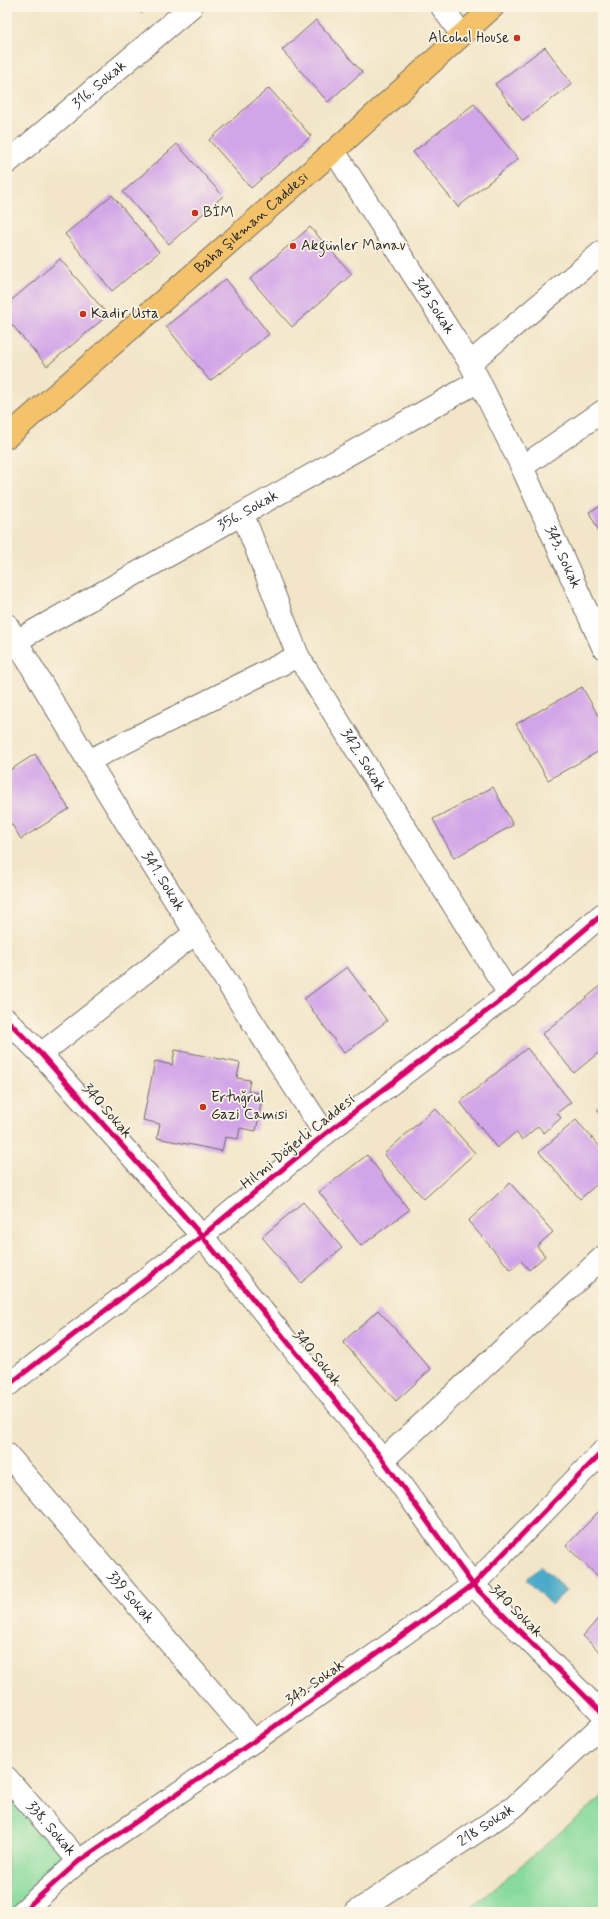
<svg xmlns="http://www.w3.org/2000/svg" width="610" height="1919" font-family="Mynerve,sans-serif">
  <rect width="100%" height="100%" fill="#fcf5e5"/>
  <filter id="ink" filterUnits="userSpaceOnUse"><feTurbulence type="fractalNoise" baseFrequency=".025" numOctaves="2"/><feDisplacementMap in="SourceGraphic" scale="8" xChannelSelector="R" yChannelSelector="G"/><feConvolveMatrix kernelMatrix="1 2 1 2 8 2 1 2 1" color-interpolation-filters="sRGB"/></filter>
  <filter id="wash" filterUnits="userSpaceOnUse"><feTurbulence type="fractalNoise" baseFrequency=".012" numOctaves="4" result="noise"/><feDisplacementMap in="SourceGraphic" scale="16" xChannelSelector="R" yChannelSelector="G"/><feGaussianBlur stdDeviation="0.9" result="paint"/><feColorMatrix in="noise" values="0 0 0 0 0 0 0 0 0 0 0 0 0 0 0 0 0 1.4 0 .05"/><feComposite in="paint" operator="in"/></filter>
  <g filter="url(#wash)">
    <rect width="100%" height="100%" fill="#f2e5c8"/>
    <!-- green -->
    <g fill="#87da9c" stroke="#598264">
      <polygon points="7,1778 79,1861 22,1912 7,1912"/>
      <polygon points="603,1796 603,1912 466,1912"/>
    </g>
    <!-- water -->
    <polygon fill="#49a9c8" stroke="#3a6a7a" points="540,1566 566,1591 551,1605 526,1580"/>
    <g id="blocks">
      <!-- building -->
      <g fill="#d2a4e8">
        <polygon points="138,7 151,7 141,13"/>
        <polygon points="316,20 362,72 328,102 282,50"/>
        <polygon points="545,47 572,84 523,121 495,84"/>
        <polygon points="269,88 311,136 251,188 209,140"/>
        <polygon points="474,104 518,159 458,207 413,152"/>
        <polygon points="177,144 223,196 169,244 123,192"/>
        <polygon points="112,195 159,252 112,291 65,234"/>
        <polygon points="310,227 352,274 292,327 250,279"/>
        <polygon points="60,259 108,315 47,366 7,319 7,304"/>
        <polygon points="226,279 269,334 210,381 166,326"/>
        <polygon points="603,505 603,539 589,512"/>
        <polygon points="582,687 603,724 603,749 548,780 516,724"/>
        <polygon points="35,754 69,809 21,839 7,817 7,772"/>
        <polygon points="493,787 513,825 454,858 433,819"/>
        <polygon points="347,967 387,1021 344,1053 304,999"/>
        <polygon points="603,984 603,1049 574,1073 542,1034"/>
        <polygon points="527,1048 571,1102 557,1113 561,1118 544,1133 538,1126 522,1140 516,1132 497,1148 460,1102"/>
        <polygon points="175,1050 240,1063 237,1078 250,1080 248,1091 263,1094 256,1131 240,1128 238,1139 225,1137 222,1151 157,1138 160,1124 143,1120 155,1061 172,1065"/>
        <polygon points="603,1105 603,1117 597,1110"/>
        <polygon points="435,1108 475,1153 424,1199 384,1154"/>
        <polygon points="576,1120 603,1150 603,1179 580,1199 539,1152"/>
        <polygon points="367,1155 409,1210 361,1246 319,1192"/>
        <polygon points="510,1183 553,1232 537,1246 545,1256 529,1270 521,1261 511,1270 468,1221"/>
        <polygon points="303,1202 342,1248 301,1283 262,1237"/>
        <polygon points="378,1310 431,1369 396,1401 343,1342"/>
        <polygon points="599,1511 603,1514 603,1581 566,1546"/>
        <polygon points="603,1613 603,1655 583,1636"/>
      </g>
    </g>
  </g>
  <g filter="url(#ink)">
    <use href="#blocks" fill-opacity="0" stroke="#716c62" stroke-width="1"/>
    <g fill="none" stroke-linecap="round" stroke-linejoin="round">
      <defs>
        <g id="minor">
          <polyline points="442,7 462,35"/>
          <path id="s1" d="M 334,151 L 470,363 L 522,467 L 603,647"/>
          <path id="s2" d="M 7,163 L 191,7"/>
          <polyline points="470,363 603,251"/>
          <polyline points="522,467 603,411"/>
          <path id="s3" d="M 243,515 L 298,656 L 509,994"/>
          <path id="s4" d="M 7,625 C 108,798 216,966 325,1134"/>
          <path id="s5" d="M 16,641 L 479,381"/>
          <polyline points="88,761 298,656"/>
          <polyline points="7,1020 41,1054 202,1236 383,1460 473,1585 603,1714"/>
          <polyline points="41,1054 195,933"/>
          <path id="s6" d="M 7,1454 L 254,1741"/>
          <polyline points="383,1460 603,1257"/>
          <path id="s7" d="M 7,1778 L 79,1861"/>
          <polyline points="22,1912 79,1861 254,1741 473,1585 603,1451"/>
          <path id="s8" d="M 356,1912 L 514,1807 L 603,1724"/>
        </g>
        <polyline id="tertiary" points="7,1386 202,1236 325,1134 509,994 603,914"/>
        <g id="primary">
          <path id="s9" d="M 7,437 L 334,151 L 493,7"/>
        </g>
      </defs>
      <!-- minor casing -->
      <use href="#minor" stroke="#716c62" stroke-width="24"/>
      <!-- tertiary casing -->
      <use href="#tertiary" stroke="#716c62" stroke-width="24"/>
      <!-- primary casing -->
      <use href="#primary" stroke="#716c62" stroke-width="24"/>
      <!-- minor -->
      <use href="#minor" stroke="#fff" stroke-width="22"/>
      <!-- tertiary -->
      <use href="#tertiary" stroke="#fff" stroke-width="22"/>
      <!-- primary -->
      <use href="#primary" stroke="#f4c26a" stroke-width="22"/>
      <defs>
        <g id="cycleway">
          <polyline points="7,1020 41,1054 202,1236 383,1460 473,1585 603,1714"/>
          <polyline points="7,1386 202,1236 325,1134 509,994 603,914"/>
          <polyline points="22,1912 79,1861 254,1741 473,1585 603,1451"/>
        </g>
      </defs>
      <!-- cycleway casing -->
      <use href="#cycleway" stroke="#fcf5e5" stroke-width="8"/>
      <!-- cycleway -->
      <use href="#cycleway" stroke="#d6006c" stroke-width="5"/>
    </g>
  </g>
  <!-- markers -->
  <g fill="#c8321e" stroke="#fcf5e5" stroke-width="1.5">
    <circle cx="517" cy="38" r="4"/>
    <circle cx="195" cy="213" r="4"/>
    <circle cx="293" cy="246" r="4"/>
    <circle cx="83" cy="314" r="4"/>
    <circle cx="203" cy="1107" r="4"/>
  </g>
  <g text-anchor="middle" dominant-baseline="central" stroke-width="3.5" stroke-linejoin="round" paint-order="stroke">
    <!-- poi labels -->
    <g font-size="15" fill="#2b2b2b" stroke="#fcf5e5" text-anchor="start">
      <text x="509" y="38" text-anchor="end">Alcohol House</text>
      <text x="203" y="213">BİM</text>
      <text x="301" y="246">Akgünler Manav</text>
      <text x="91" y="314">Kadir Usta</text>
      <text x="211" y="1098">Ertuğrul<tspan x="211" dy="17">Gazi Camisi</tspan></text>
    </g>
    <!-- street labels -->
    <g font-size="15" fill="#2b2b2b" stroke="#fcf5e5">
      <text stroke="none"><textPath href="#s2" startOffset="121">316. Sokak</textPath></text>
      <text stroke="none"><textPath href="#s9" startOffset="325">Baha Şıkman Caddesi</textPath></text>
      <text stroke="none"><textPath href="#s1" startOffset="184">343 Sokak</textPath></text>
      <text stroke="none"><textPath href="#s5" startOffset="266">356. Sokak</textPath></text>
      <text stroke="none"><textPath href="#s1" startOffset="467">343. Sokak</textPath></text>
      <text stroke="none"><textPath href="#s3" startOffset="274">342. Sokak</textPath></text>
      <text stroke="none"><textPath href="#s4" startOffset="300">341. Sokak</textPath></text>
      <text transform="translate(107 1111) rotate(49)">340 Sokak</text>
      <text transform="translate(298 1142) rotate(-39)">Hilmi Döğerli Caddesi</text>
      <text transform="translate(317 1358) rotate(51)">340 Sokak</text>
      <text stroke="none"><textPath href="#s6" startOffset="189">339 Sokak</textPath></text>
      <text transform="translate(516 1611) rotate(45)">340 Sokak</text>
      <text transform="translate(315 1683) rotate(-35)">343. Sokak</text>
      <text stroke="none"><textPath href="#s8" startOffset="156">218 Sokak</textPath></text>
      <text stroke="none"><textPath href="#s7" startOffset="67">338. Sokak</textPath></text>
    </g>
  </g>
  <!-- margin -->
  <rect width="610" height="1919" fill="none" stroke="#fcf5e5" stroke-width="24"/>
</svg>
